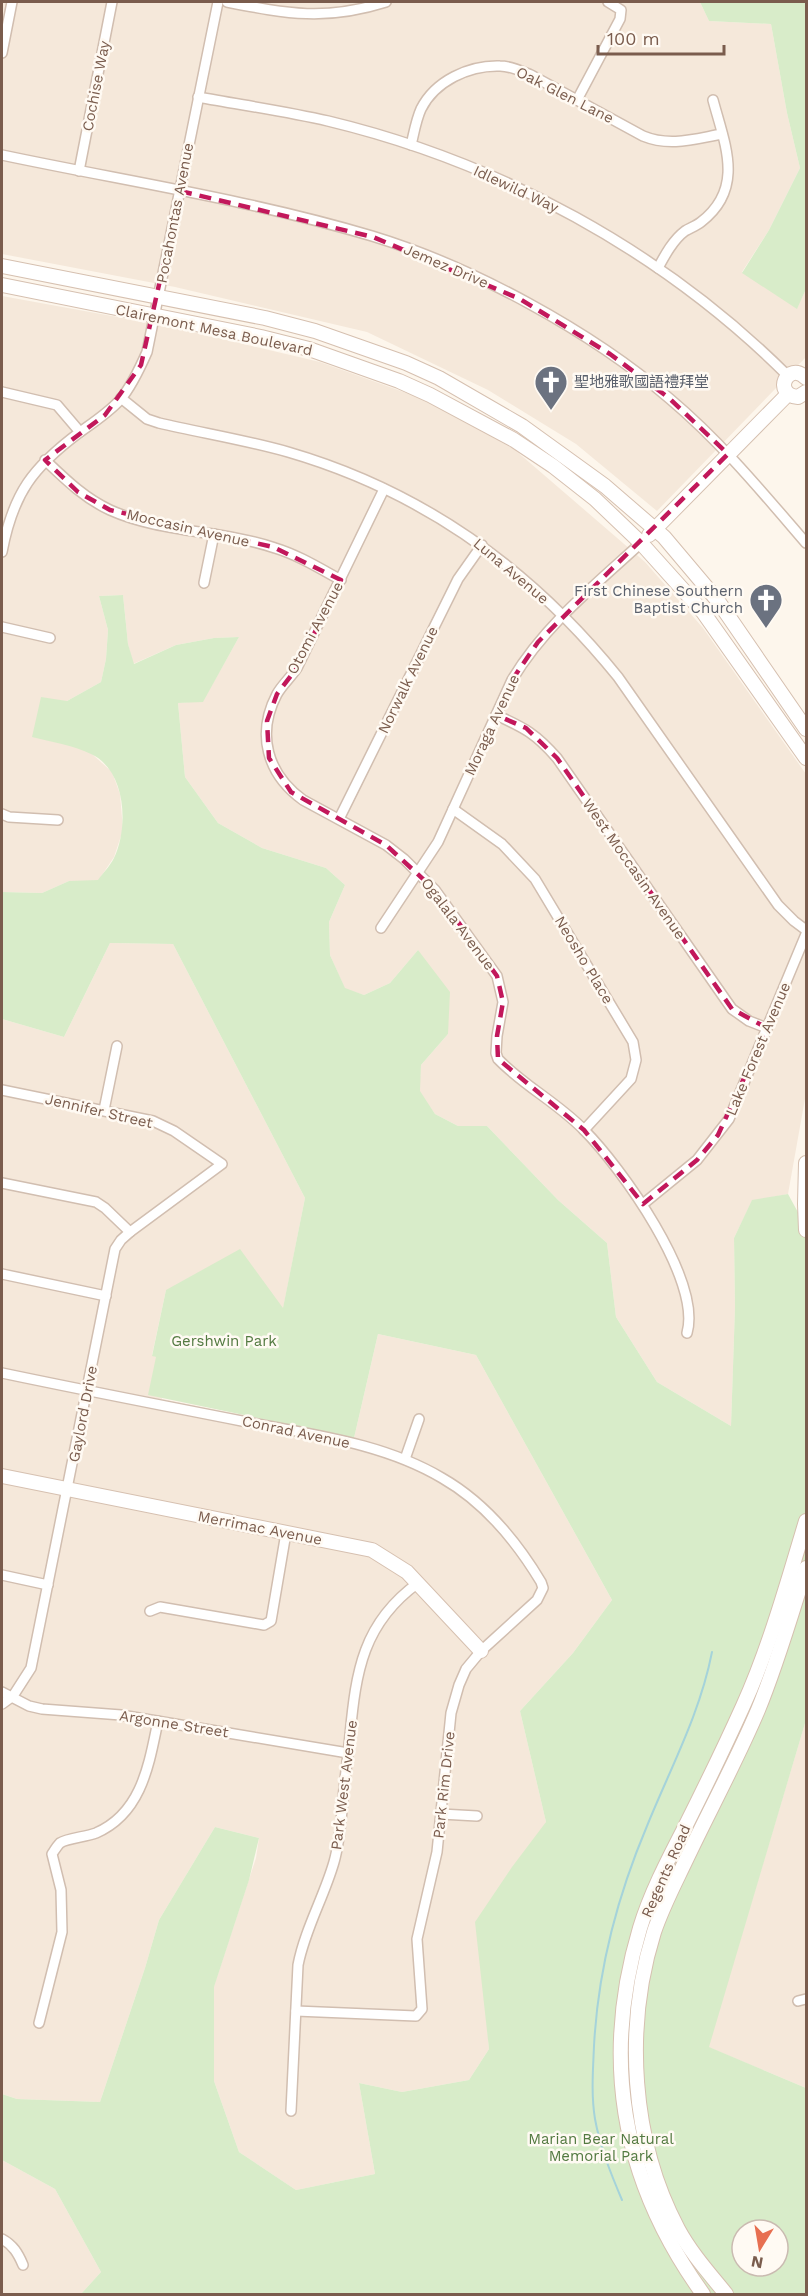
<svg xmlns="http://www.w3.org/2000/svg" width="808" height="2296" font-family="'Work Sans','Noto Sans SC',sans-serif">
  <rect width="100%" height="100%" fill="#fdf6ec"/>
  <!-- residential -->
  <g fill="#f5e8da">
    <polygon points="2,2 700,2 709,21 771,24 787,113 800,168 769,230 742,272 797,308 806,289 806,357 657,511 576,444 488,390 367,332 175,287 2,254"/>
    <polygon points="2,296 167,326 320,362 426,400 515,450 645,562 703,628 806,774 806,1093 788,1194 752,1201 734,1238 735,1307 731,1426 657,1382 616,1317 607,1243 558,1200 487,1126 458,1126 435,1114 419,1091 421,1065 448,1034 418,950 390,983 364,995 345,989 330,955 329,922 345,885 326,868 262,848 218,823 185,777 178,703 203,701 239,637 214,638 176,645 133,664 128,644 123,595 99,596 108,630 106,659 101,682 67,701 92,754 112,772 120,794 123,830 114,857 98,881 69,881 42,893 2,892"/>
    <polygon points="110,943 173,944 305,1198 283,1309 166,1290 152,1355 156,1357 162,1399 354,1438 378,1334 476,1355 612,1600 573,1653 520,1711 546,1822 485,2002 489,2049 469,2080 402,2092 359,2083 375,2174 296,2190 239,2152 214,2081 214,1986 256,1858 259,1838 215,1827 159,1920 145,1968 100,2102 17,2099 2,2094 2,1019 64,1037"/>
    <polygon points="806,1720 806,2088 708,2047"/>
    <polygon points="2,2160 55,2189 101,2272 81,2294 2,2294"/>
  </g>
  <!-- green -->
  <g fill="#d8ecc9" fill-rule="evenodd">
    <polygon points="700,2 806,2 806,289 797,309 742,273 769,230 800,168 787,113 771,24 709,21"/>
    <path d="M 123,595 L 128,644 L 134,664 L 176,645 L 214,638 L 239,637 L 203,702 L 178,703 L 185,777 L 218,823 L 262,848 L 326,868 L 345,885 L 329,922 L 330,955 L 345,988 L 364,995 L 390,983 L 418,950 L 450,992 L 448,1034 L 421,1065 L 420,1091 L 435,1114 L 458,1126 L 487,1126 L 558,1200 L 607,1243 L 616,1317 L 657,1382 L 731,1426 L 735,1307 L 734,1238 L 752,1200 L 788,1194 L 806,1227 L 806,1720 L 709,2047 L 806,2088 L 806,2294 L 81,2294 L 101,2272 L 55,2189 L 2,2160 L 2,2094 L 17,2099 L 100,2102 L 145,1968 L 159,1920 L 215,1827 L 259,1838 L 249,1880 L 214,1987 L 214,2081 L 239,2152 L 296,2190 L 375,2174 L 359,2083 L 402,2092 L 469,2080 L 489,2049 L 475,1922 L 512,1867 L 546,1822 L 520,1711 L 573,1653 L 612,1600 L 476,1355 L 378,1334 L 354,1438 L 148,1395 L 156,1357 L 152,1356 L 166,1290 L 240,1249 L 283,1308 L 305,1198 L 173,944 L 110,943 L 64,1037 L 2,1019 L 2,892 L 42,893 L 69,881 L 98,880 C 103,873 110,866 114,858 C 129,827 126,770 91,754 C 73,745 51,742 32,737 L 41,697 L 67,701 L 101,682 L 106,659 L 108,630 L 99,596 ZM 742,2230 L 778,2230 L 778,2266 L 742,2266 Z"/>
  </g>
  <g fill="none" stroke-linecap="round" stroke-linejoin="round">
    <!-- stream -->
    <path stroke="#a5d3da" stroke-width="2" d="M 622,2200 C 611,2174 600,2147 595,2119 C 591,2095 593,2070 594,2046 C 598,1969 617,1897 647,1826 C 670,1769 700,1714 712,1652"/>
    <defs>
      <g id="street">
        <path d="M 227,2 C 288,14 326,21 386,2"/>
        <polyline points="2,53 12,2"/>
        <path d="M 198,97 C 241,105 285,111 328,121 C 499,162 663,251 788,376"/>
        <polyline points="577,100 620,19 621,10 608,2"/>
        <path d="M 411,145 C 414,133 416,120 421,109 C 435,81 469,65 500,66 C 511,66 521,71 531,75 L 643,136 C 670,147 694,139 722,134"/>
        <path d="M 2,155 C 125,181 251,200 372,236 C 471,266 591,331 670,399 C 721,442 763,493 806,543"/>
        <polyline points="79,171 112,2"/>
        <path d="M 658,268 C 665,255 673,240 685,231 C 690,228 696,226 701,222 C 745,188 725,145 713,100"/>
        <polyline points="2,392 57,405 80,432"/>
        <path d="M 121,398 L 147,419 L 159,423 C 202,433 246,440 288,452 C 422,491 531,569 618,677 L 778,905 L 794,921 L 806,930"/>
        <path d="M 45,460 C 65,479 84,498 110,510 C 161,533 222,530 275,548 C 298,555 319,568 341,580"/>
        <path d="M 384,489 L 297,668 C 291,677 282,685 277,694 C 256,734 267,774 303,800 L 386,845 L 404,859 L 435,890 L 497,976 L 503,1002 L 497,1036 L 496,1053 L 498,1059 C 524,1086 558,1103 584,1130 C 621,1167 702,1280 687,1333"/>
        <path d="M 2,552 C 13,493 33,467 80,432 C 94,422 108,413 120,400 C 131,387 140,368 147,352 L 218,2"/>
        <polyline points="204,583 214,534"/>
        <polyline points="2,627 50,638"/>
        <path d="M 496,715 C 525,728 536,734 557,758 L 732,1009 L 749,1021 L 767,1028"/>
        <polyline points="453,809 502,844 535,879 633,1042 636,1060 631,1079 584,1130"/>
        <polyline points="2,814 9,817 58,820"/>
        <polyline points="339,819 458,579 482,545"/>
        <path d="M 381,928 L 438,842 L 512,680 C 544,626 595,585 641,543"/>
        <polyline points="2,1090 153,1121 174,1131 222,1164 130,1232 121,1240 115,1249 31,1668 13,1696 2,1704"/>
        <polyline points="104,1110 117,1046"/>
        <polyline points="2,1183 96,1202 105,1208 130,1232"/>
        <polyline points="643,1204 697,1160 729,1119 806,934"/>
        <polyline points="2,1274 106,1296"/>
        <path d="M 2,1373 C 83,1390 165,1406 247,1422 C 313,1435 383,1443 442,1478 C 484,1502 517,1542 541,1582 L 543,1588 L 537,1600 L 481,1651 L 466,1669 L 459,1685 L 451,1713 L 437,1852 L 417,1939 L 422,2009 L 416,2016 L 296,2011"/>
        <polyline points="405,1459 419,1419"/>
        <polyline points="2,1575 48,1585"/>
        <polyline points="150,1611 160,1607 264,1625 271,1621 286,1533"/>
        <polyline points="2,1692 29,1706 42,1709 121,1715 348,1753"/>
        <polyline points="441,1814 477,1816"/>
        <polyline points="798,2001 806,1999"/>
        <path d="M 39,2023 L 62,1932 L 61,1890 L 52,1854 C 54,1851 57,1846 60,1843 C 67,1838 86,1837 96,1833 C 142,1813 149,1764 158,1721"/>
        <path d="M 291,2111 L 298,1965 C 305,1929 324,1897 334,1862 C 340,1841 341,1820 343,1799 C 345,1777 348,1756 350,1735 C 356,1671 363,1623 418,1583"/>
        <path d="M 2,2239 C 13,2245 18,2253 23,2265"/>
      </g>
      <g id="secondary">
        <polyline points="2,266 265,318 315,331 406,363 439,378 522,426 605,486 664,537 718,601 806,729"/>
        <polyline points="2,285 261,337 309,349 399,381 430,395 514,440 553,466 595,499 641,543 703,612 806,758"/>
        <path d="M 806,378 C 787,360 772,395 798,397 L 806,392"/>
        <polyline points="649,535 788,394"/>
        <polyline points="806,1163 805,1204 806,1230"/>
        <polyline points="2,1476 372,1550 407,1572 481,1651"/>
        <path d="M 703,2294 C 623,2183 600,2061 640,1928 C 651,1892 669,1858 686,1825 C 706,1785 725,1746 743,1706 C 769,1649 788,1581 806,1521"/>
        <path d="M 726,2294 C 709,2273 691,2253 678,2229 C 631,2141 624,2027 654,1932 C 662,1908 674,1885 685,1862 C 709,1811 736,1762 758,1710 C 777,1664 791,1615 806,1568"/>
      </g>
    </defs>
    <!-- street casing -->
    <use href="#street" stroke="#d1beb0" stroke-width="12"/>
    <!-- secondary casing -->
    <use href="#secondary" stroke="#d6c0b0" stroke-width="16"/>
    <!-- street -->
    <use href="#street" stroke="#fff" stroke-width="9"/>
    <!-- secondary -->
    <use href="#secondary" stroke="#fff" stroke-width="14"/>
  </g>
  <!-- marked area -->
  <path fill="none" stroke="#c2185b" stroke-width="4.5" stroke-dasharray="12 8" stroke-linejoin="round" d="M 180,191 L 373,237 L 520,299 L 610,354 L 669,398 L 728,454 L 538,642 L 512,680 L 496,715 L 526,728 L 557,758 L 732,1009 L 767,1028 L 718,1135 L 697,1160 L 643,1204 L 584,1130 L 498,1059 L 497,1036 L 503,1002 L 497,976 L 435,890 L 386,845 L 291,792 L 269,758 L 267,721 L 277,694 L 297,668 L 341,580 L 273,547 L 110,510 L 78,492 L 45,460 L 105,415 L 141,365 Z"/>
  <!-- icons -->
  <defs>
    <symbol id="church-pin" viewBox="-11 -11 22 30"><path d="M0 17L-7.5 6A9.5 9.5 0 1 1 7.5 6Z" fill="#6b7280" stroke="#fffaf3"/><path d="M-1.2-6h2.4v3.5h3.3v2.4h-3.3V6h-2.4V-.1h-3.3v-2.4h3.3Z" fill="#fff"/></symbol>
  </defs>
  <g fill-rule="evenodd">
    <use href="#church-pin" x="532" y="363" width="38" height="52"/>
    <use href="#church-pin" x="747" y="581" width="38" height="52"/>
  </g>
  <g text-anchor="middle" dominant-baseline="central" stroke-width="5" stroke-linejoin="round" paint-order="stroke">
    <!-- street labels -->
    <g font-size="15" fill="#7a5c4d" stroke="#fffaf3">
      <text transform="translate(96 86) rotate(-79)">Cochise Way</text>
      <text transform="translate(565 95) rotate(27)">Oak Glen Lane</text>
      <text transform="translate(516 189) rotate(25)">Idlewild Way</text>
      <text transform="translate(175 213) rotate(-79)">Pocahontas Avenue</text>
      <text transform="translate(446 266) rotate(23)">Jemez Drive</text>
      <text transform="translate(214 330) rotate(12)">Clairemont Mesa Boulevard</text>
      <text transform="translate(188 528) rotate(13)">Moccasin Avenue</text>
      <text transform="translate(511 571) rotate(40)">Luna Avenue</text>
      <text transform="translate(315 628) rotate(-62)">Otomi Avenue</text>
      <text transform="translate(408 680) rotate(-64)">Norwalk Avenue</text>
      <text transform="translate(492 725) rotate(-65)">Moraga Avenue</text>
      <text transform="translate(634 869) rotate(55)">West Moccasin Avenue</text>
      <text transform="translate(458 924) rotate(53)">Ogalala Avenue</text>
      <text transform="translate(584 960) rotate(59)">Neosho Place</text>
      <text transform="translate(758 1049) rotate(-67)">Lake Forest Avenue</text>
      <text transform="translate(99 1111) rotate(13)">Jennifer Street</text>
      <text transform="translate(83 1414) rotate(-79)">Gaylord Drive</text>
      <text transform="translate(296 1432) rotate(12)">Conrad Avenue</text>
      <text transform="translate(260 1528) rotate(11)">Merrimac Avenue</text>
      <text transform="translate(174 1724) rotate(9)">Argonne Street</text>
      <text transform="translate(344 1785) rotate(-83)">Park West Avenue</text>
      <text transform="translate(444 1785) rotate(-84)">Park Rim Drive</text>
      <text transform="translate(666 1871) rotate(-66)">Regents Road</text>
    </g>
    <!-- worship labels -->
    <g font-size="15" fill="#5b616d" stroke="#fffaf3" text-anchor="start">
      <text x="574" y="382">聖地雅歌國語禮拜堂</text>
      <text x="743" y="591" text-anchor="end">First Chinese Southern<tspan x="743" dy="17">Baptist Church</tspan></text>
    </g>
    <!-- park labels -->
    <g font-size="15" fill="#537a41" stroke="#fffaf3">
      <text x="224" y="1341">Gershwin Park</text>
      <text x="601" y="2139">Marian Bear Natural<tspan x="601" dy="17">Memorial Park</tspan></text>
    </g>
  </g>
  <!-- border -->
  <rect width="808" height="2296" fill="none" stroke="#7a5c4d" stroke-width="6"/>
  <!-- north arrow -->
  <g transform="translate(760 2248) rotate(191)"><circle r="28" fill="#fffaf3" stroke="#cabbb1" stroke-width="1.5"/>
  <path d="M0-4.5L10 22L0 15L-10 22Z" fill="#e76f51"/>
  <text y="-9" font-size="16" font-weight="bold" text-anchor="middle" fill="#7a5c4d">N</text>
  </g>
  <!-- scale -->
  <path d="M598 45v9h126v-9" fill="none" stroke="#7a5c4d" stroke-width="3"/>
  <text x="607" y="45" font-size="18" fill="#7a5c4d" stroke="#fffaf3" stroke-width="4.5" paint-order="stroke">100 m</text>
</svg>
